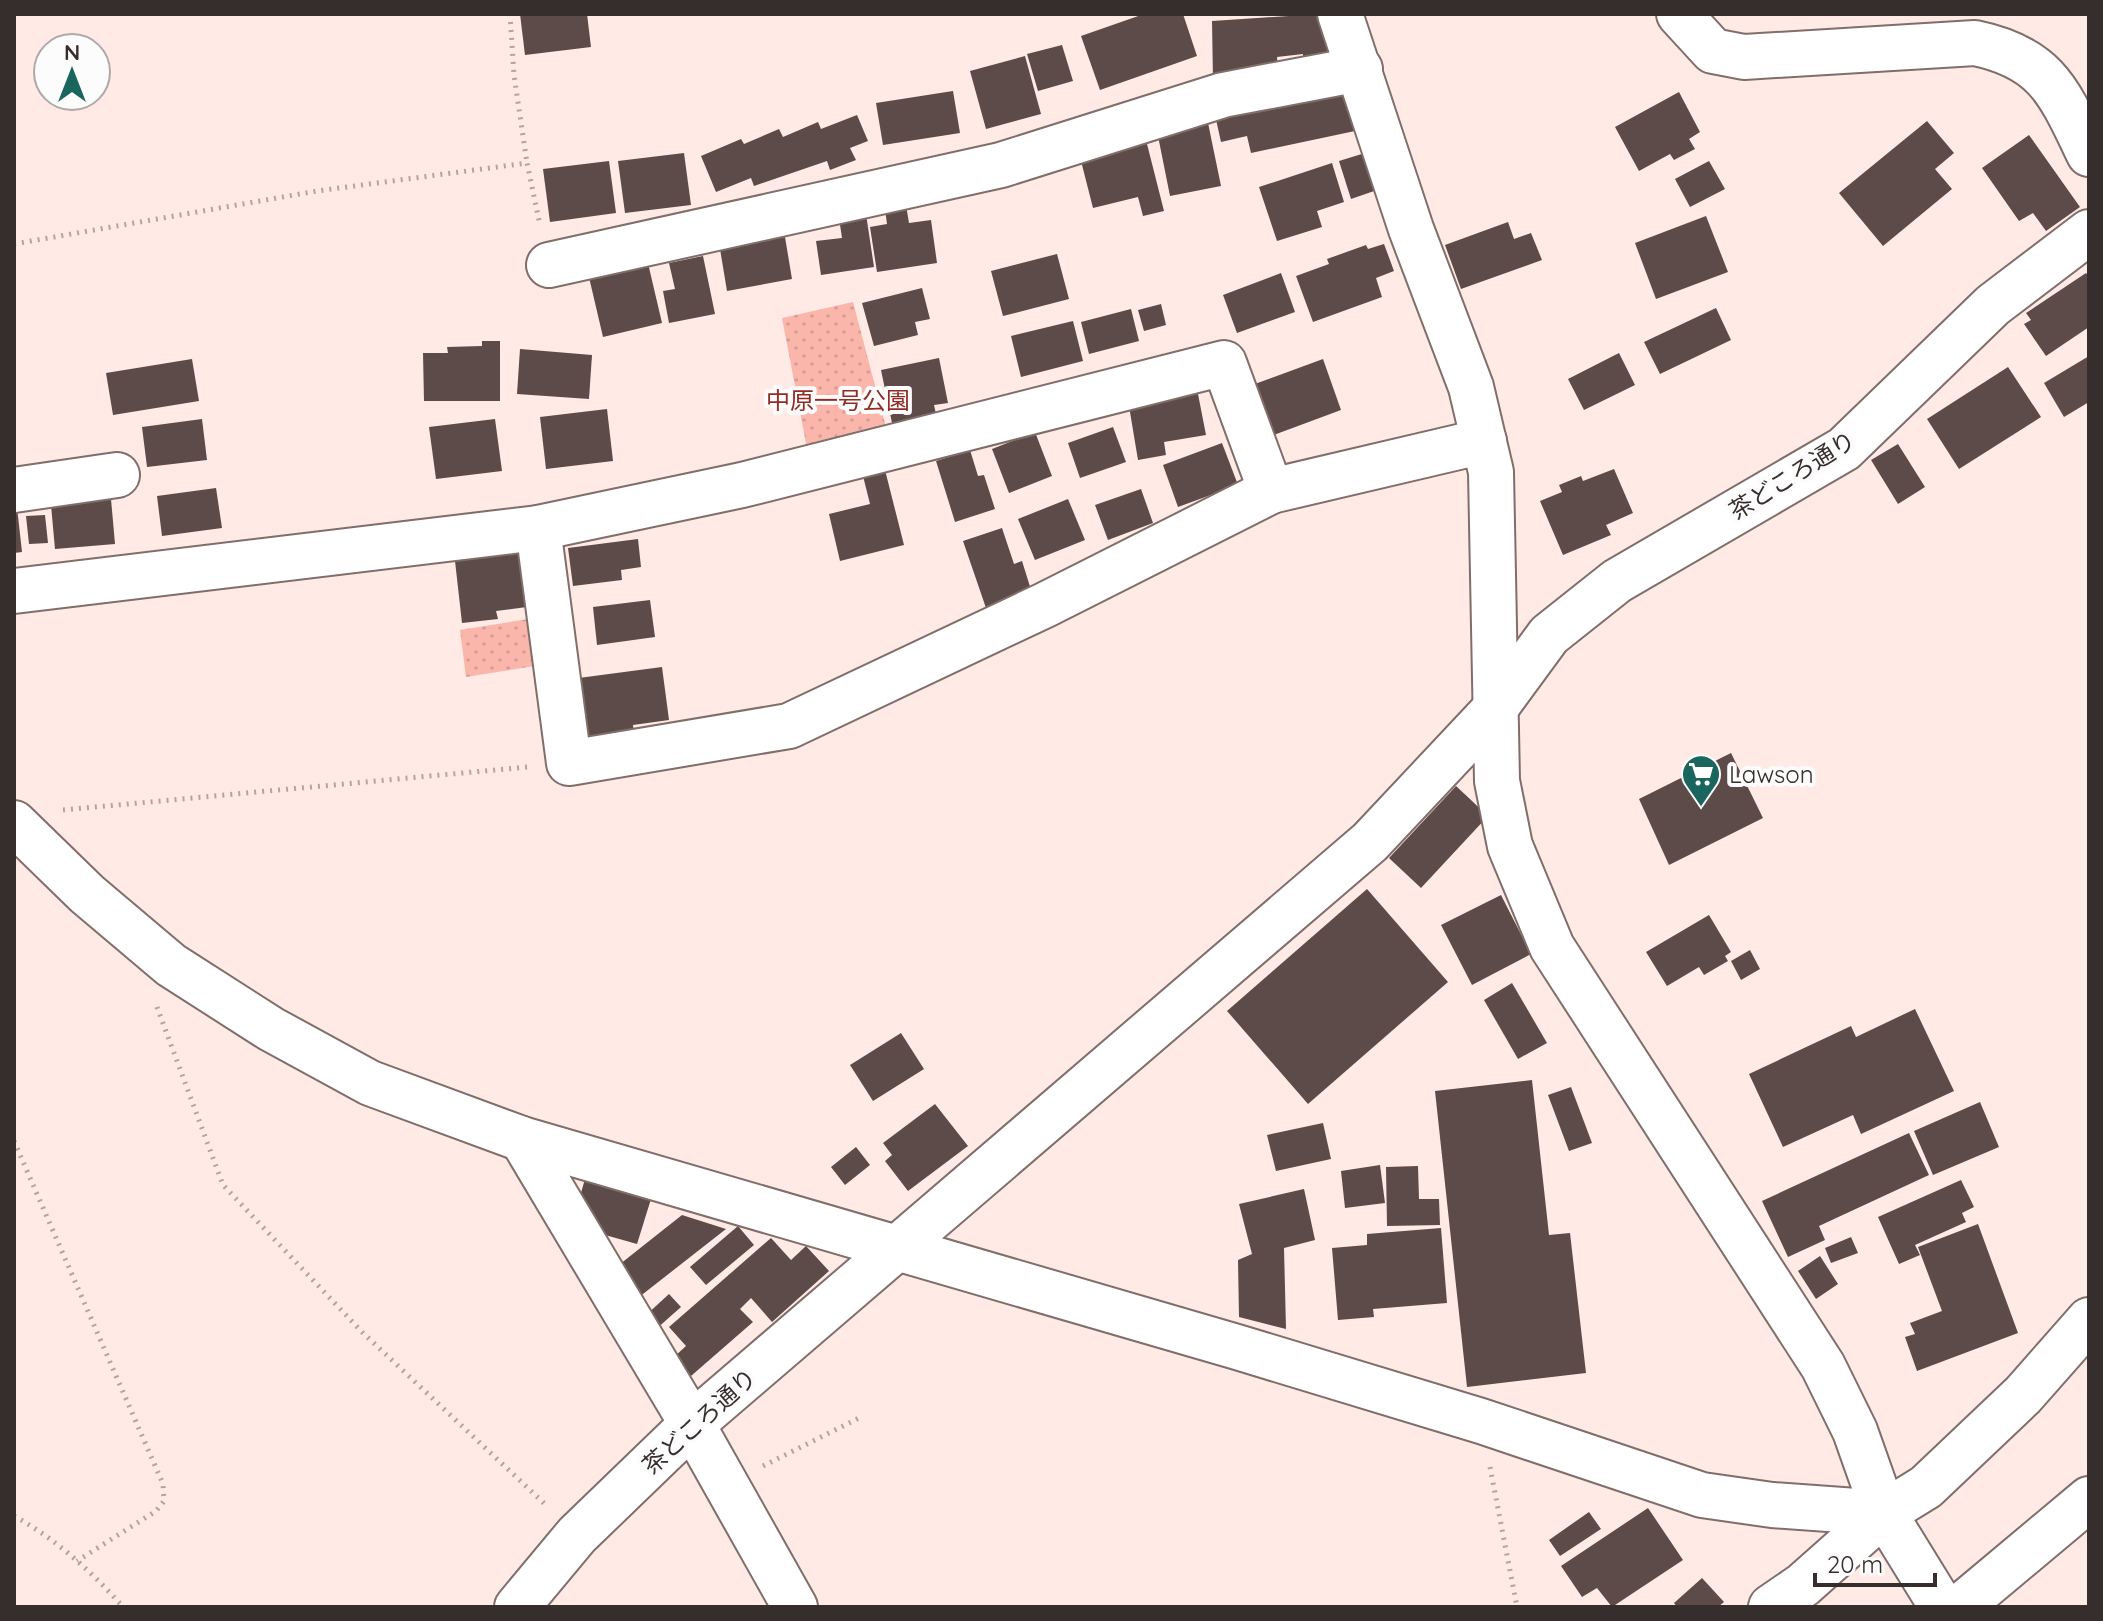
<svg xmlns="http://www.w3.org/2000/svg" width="2103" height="1621" font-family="Quicksand,'Noto Sans JP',sans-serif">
  <defs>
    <pattern id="park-dots" width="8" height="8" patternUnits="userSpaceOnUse" patternTransform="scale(2)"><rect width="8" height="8" fill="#fbb6ac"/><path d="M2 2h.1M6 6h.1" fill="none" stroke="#d89d94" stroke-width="1.8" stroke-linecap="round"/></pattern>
  </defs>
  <rect width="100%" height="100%" fill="#ffeae6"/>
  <!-- park -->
  <g fill="url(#park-dots)">
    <polygon points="853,302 887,431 808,454 782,318"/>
    <polygon points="541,617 547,664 466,677 460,630"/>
  </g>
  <!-- building -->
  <g fill="#5c4b48">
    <polygon points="520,14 587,14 591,47 525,55"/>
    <polygon points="1144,14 1183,14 1197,56 1100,90 1081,36"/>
    <polygon points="1319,14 1329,57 1303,61 1303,54 1277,57 1278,69 1213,81 1212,21"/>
    <polygon points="1062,45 1073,81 1038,91 1027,54"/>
    <polygon points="1025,56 1041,114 986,129 970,71"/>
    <polygon points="1346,87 1355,131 1251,153 1247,136 1221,142 1215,115"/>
    <polygon points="953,91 960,133 883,145 876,103"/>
    <polygon points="1679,92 1700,132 1689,139 1695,149 1674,160 1670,154 1639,171 1615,127"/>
    <polygon points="857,115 868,141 850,148 856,160 830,170 827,161 754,186 751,178 716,192 701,156 741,139 744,144 779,129 783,137 818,122 821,129"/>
    <polygon points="1207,118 1221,186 1170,196 1158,136"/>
    <polygon points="1927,121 1954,153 1935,169 1952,189 1883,246 1839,193"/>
    <polygon points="2029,135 2080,207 2046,231 2033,213 2019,221 1982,168"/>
    <polygon points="1146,140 1164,211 1143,216 1138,197 1093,208 1080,157"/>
    <polygon points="684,153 691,205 625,213 618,161"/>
    <polygon points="1365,153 1377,190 1351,199 1339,161"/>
    <polygon points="609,161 616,213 550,222 543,169"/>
    <polygon points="1709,161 1725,189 1690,207 1675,179"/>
    <polygon points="1332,163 1344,202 1317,211 1322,227 1277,241 1259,187"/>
    <polygon points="906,205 909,223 931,220 937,263 877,272 870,227 887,224 885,209"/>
    <polygon points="866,214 874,267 821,275 816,241 842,238 839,218"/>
    <polygon points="1706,216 1728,272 1656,299 1635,243"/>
    <polygon points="1508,222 1514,239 1531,233 1542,260 1461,289 1445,245"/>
    <polygon points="785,237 792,279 727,291 720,249"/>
    <polygon points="1384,244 1394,271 1376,278 1382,297 1313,322 1296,276 1329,264 1327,259 1366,245 1368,249"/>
    <polygon points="1057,254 1069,299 1003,316 991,271"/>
    <polygon points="703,256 715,314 669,323 663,291 675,289 669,263"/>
    <polygon points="647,259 662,323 603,337 588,273"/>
    <polygon points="1281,273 1295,312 1237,333 1223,295"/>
    <polygon points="2086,273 2089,277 2089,327 2046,356 2024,324 2031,320 2026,313"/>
    <polygon points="922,288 930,319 915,322 918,335 874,346 862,303"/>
    <polygon points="1161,304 1166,325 1144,331 1138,310"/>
    <polygon points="1716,308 1731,340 1660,374 1644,342"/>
    <polygon points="1131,309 1139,341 1089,354 1081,322"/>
    <polygon points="1073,321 1083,361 1021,377 1011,336"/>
    <polygon points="482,341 500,341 500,401 424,401 423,353 448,353 447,347 482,346"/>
    <polygon points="520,349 592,355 589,399 517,394"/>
    <polygon points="1619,353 1635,385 1584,410 1568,379"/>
    <polygon points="2089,356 2089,402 2064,417 2044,383"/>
    <polygon points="939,358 948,403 934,405 936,414 892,423 881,370"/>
    <polygon points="192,359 199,401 113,415 106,373"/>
    <polygon points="1323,359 1341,410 1271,436 1252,385"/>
    <polygon points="2008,367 2041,417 1959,469 1927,419"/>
    <polygon points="1198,394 1206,435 1164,442 1166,455 1138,460 1129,406"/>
    <polygon points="607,409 613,461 546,469 540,417"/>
    <polygon points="202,419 207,460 147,467 142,427"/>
    <polygon points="495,419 502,471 436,479 429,427"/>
    <polygon points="1113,427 1126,462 1080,478 1068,443"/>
    <polygon points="1035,432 1052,476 1009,493 992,449"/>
    <polygon points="1222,443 1238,485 1178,507 1163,465"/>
    <polygon points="1898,444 1925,487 1898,504 1871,460"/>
    <polygon points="970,450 978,476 984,475 995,509 955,522 936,461"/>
    <polygon points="1614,469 1633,513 1606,525 1611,535 1563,555 1540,501 1562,492 1559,485 1581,476 1583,481"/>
    <polygon points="885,470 904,545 840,561 829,514 870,504 863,476"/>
    <polygon points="216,488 222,528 162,536 157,496"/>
    <polygon points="1141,489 1153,523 1108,540 1095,505"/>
    <polygon points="111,499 115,544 55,549 51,505"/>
    <polygon points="1068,499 1085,540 1035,560 1018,519"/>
    <polygon points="14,507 17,507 22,552 14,553"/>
    <polygon points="45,515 48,543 29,544 26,516"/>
    <polygon points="1002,528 1014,564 1022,561 1032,593 986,608 963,541"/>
    <polygon points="638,539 641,567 621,570 622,580 573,586 568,548"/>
    <polygon points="521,553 527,607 496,611 498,619 462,623 455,561"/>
    <polygon points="650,600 655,637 597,645 593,607"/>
    <polygon points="662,667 669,720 633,725 634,735 580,743 571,679"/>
    <polygon points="1731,753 1763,818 1669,865 1639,799"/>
    <polygon points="1456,786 1488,816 1421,888 1389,858"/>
    <polygon points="1367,889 1448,982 1308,1104 1227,1011"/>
    <polygon points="1501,895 1531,954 1472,985 1441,925"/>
    <polygon points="1709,915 1731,952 1725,956 1728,961 1704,975 1699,967 1667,986 1646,952"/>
    <polygon points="1750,950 1760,969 1741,980 1731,961"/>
    <polygon points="1512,983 1547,1043 1518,1059 1484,1000"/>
    <polygon points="1915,1009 1954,1091 1861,1134 1853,1115 1783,1147 1749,1074 1851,1026 1856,1037"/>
    <polygon points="901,1033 924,1069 873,1101 850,1065"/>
    <polygon points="1532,1080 1549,1235 1570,1233 1586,1373 1467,1387 1435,1091"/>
    <polygon points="1571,1087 1592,1143 1569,1151 1548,1095"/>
    <polygon points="1980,1102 1999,1147 1933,1175 1914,1131"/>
    <polygon points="935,1104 968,1146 908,1191 885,1161 892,1155 883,1143"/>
    <polygon points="1323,1123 1331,1159 1276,1171 1267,1135"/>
    <polygon points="1909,1133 1929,1175 1819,1226 1825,1240 1788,1257 1762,1201"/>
    <polygon points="856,1147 870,1165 845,1185 831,1167"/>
    <polygon points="1380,1165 1385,1203 1345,1208 1341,1171"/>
    <polygon points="1418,1166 1419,1199 1439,1199 1440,1225 1387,1226 1386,1167"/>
    <polygon points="585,1179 651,1199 637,1244 591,1231 574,1217"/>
    <polygon points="1961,1180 1974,1207 1962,1213 1966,1222 1915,1245 1920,1255 1899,1264 1878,1217"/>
    <polygon points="1304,1189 1315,1240 1284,1248 1286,1329 1239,1317 1238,1260 1252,1254 1239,1204"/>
    <polygon points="682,1215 726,1229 634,1301 610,1272"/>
    <polygon points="1978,1224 2018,1333 1917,1371 1905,1337 1915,1334 1910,1323 1942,1311 1918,1247"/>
    <polygon points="738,1226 754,1245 706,1285 690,1267"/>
    <polygon points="1441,1228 1447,1303 1373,1309 1374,1317 1338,1320 1332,1248 1367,1245 1367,1234"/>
    <polygon points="1851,1237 1858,1253 1831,1263 1825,1248"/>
    <polygon points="771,1238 791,1260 806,1246 829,1271 772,1322 751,1298 740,1309 753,1322 691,1376 674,1357 686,1346 669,1327"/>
    <polygon points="1820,1256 1838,1284 1816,1299 1798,1271"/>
    <polygon points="669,1294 681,1307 655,1330 644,1317"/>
    <polygon points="1648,1508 1683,1560 1612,1607 1597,1588 1582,1597 1561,1566"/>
    <polygon points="1589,1512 1601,1529 1560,1556 1549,1540"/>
    <polygon points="1702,1578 1724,1602 1718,1607 1677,1607 1674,1603"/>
  </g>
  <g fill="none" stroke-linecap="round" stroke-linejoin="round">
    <defs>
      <g id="minor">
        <polyline points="1340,14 1411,229 1471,387 1491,472 1497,781 1510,846 1552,947 1823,1366 1855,1431 1884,1513 1942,1607"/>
        <path d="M 1679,14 L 1713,51 L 1744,57 L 1975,43 C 2047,58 2059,92 2089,154"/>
        <polyline points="549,265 1001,165 1223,95 1360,69"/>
        <polyline points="14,490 117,475"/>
        <polyline points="538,528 569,763 789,726 1045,605 1271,491"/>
        <polyline points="14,591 538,528 742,485 1224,363 1271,491 1484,441"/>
        <polyline points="14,823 87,894 171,965 271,1029 370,1083 522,1139 1237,1347 1481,1421 1702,1495 1772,1505 1884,1513"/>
        <polyline points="522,1139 692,1424 795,1607"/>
        <polyline points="517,1607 577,1535 692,1424 1370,842 1494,710 1549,635 1617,581 1844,449 1993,305 2089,232"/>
        <polyline points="1771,1607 1803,1585 1884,1513 1926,1487 2023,1395 2089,1320"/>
      </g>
      <polyline id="highway" points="1960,1607 2089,1499"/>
    </defs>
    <!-- minor casing -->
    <use href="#minor" stroke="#806e6b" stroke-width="48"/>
    <!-- highway casing -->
    <use href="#highway" stroke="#806e6b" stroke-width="48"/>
    <!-- path -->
    <g stroke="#b4a4a1" stroke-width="5" stroke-dasharray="2 6" stroke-linecap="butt">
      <polyline points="510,14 514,75 527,163"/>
      <polyline points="14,244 317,191 527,163 540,225"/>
      <polyline points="63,810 527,767"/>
      <polyline points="157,1007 223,1185 362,1332 547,1506"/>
      <polyline points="14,1141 163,1484 164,1501 156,1511 77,1561"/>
      <polyline points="763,1466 861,1417"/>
      <polyline points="1490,1467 1517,1607"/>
      <path d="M 14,1516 C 56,1539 91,1571 123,1607"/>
    </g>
    <!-- minor -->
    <use href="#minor" stroke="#fff" stroke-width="44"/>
    <!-- highway -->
    <use href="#highway" stroke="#fff" stroke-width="44"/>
  </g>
  <!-- icons -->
  <defs>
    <symbol id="supermarket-pin" viewBox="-11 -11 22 30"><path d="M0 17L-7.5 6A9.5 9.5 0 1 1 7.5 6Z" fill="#1a655e" stroke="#fcfcfc"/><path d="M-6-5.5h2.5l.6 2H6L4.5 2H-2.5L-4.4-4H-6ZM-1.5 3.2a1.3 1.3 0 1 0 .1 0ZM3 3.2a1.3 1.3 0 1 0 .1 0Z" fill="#fff"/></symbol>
  </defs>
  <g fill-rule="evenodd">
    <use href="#supermarket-pin" x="1679" y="752" width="44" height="60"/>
  </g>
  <g text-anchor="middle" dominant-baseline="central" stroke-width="8" stroke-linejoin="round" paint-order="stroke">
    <!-- park labels -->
    <g font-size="24" fill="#902c24" stroke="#fcfcfc">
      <text x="838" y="400">中原一号公園</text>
    </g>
    <!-- street labels -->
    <g font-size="24" fill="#362e2d" stroke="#fcfcfc">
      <text transform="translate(1792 475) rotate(-32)">茶どころ通り</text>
      <text transform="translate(699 1421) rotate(-42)">茶どころ通り</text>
    </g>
    <!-- poi labels -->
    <g font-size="24" fill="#362e2d" stroke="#fcfcfc" text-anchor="start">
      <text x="1729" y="774">Lawson</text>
    </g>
  </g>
  <!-- border -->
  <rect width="2103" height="1621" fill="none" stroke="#362e2d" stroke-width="32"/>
  <!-- north arrow -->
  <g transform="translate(72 72)"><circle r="38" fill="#fcfcfc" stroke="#adaaa9" stroke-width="2"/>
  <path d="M0-6L14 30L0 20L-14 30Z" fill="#1a655e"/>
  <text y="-12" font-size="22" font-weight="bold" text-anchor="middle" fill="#362e2d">N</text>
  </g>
  <!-- scale -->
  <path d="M1815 1573v12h120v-12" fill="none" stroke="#362e2d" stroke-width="4"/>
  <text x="1827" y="1573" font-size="24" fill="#362e2d" stroke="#fcfcfc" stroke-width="6" paint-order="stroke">20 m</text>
</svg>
